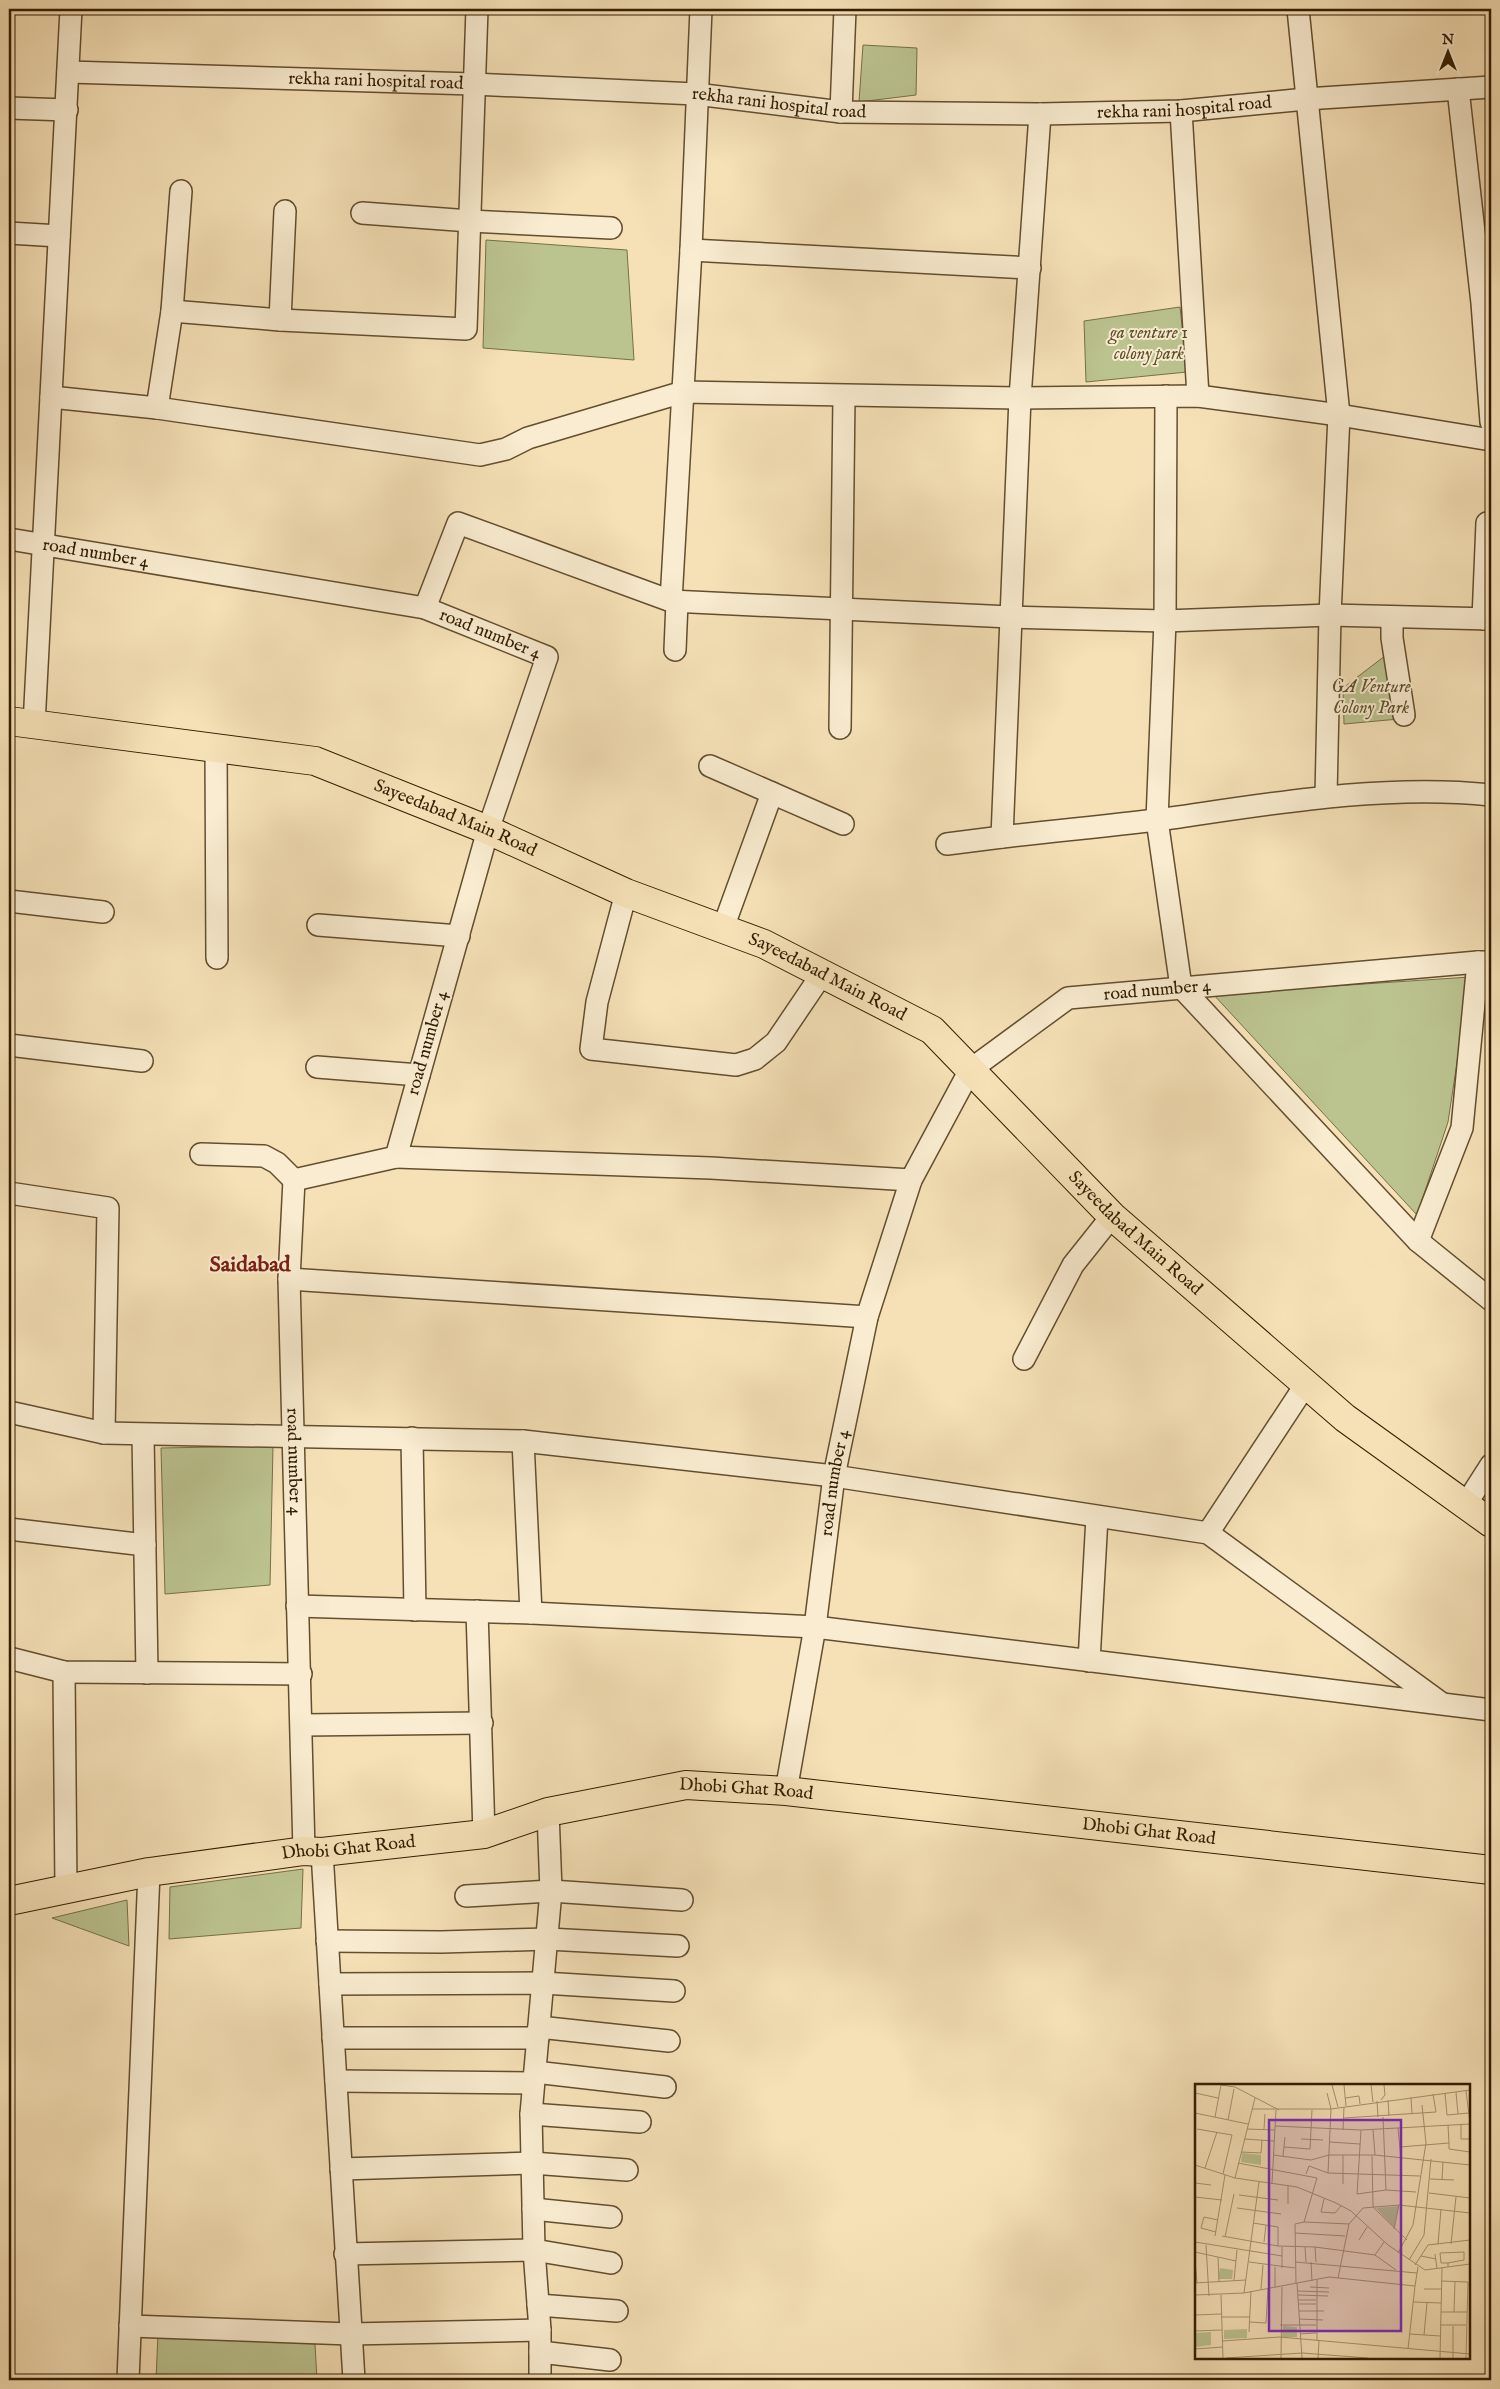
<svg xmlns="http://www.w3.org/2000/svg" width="1500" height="2389" font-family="'IM FELL English',serif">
  <rect width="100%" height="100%" fill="#f6e1b7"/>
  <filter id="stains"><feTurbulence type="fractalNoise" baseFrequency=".004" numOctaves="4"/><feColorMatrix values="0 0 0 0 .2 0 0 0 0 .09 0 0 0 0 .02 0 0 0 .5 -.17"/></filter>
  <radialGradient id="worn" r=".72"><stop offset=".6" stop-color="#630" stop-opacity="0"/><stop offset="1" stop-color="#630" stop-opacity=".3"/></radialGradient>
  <!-- green -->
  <g fill="#bbc38f" stroke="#767048">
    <polygon points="863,45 917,48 916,95 859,102"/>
    <polygon points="486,240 627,250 634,360 483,348"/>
    <polygon points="1180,307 1187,372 1086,382 1084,321"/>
    <polygon points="1390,652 1399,719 1344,724 1343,688"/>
    <polygon points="1470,977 1448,1122 1417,1215 1213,994"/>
    <polygon points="273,1446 270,1585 165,1594 161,1448"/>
    <polygon points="303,1869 301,1928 169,1939 170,1887"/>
    <polygon points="127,1900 129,1946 52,1918"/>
    <polygon points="158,2333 315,2344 317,2380 156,2380"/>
  </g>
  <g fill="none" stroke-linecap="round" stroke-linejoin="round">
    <defs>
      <g id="minor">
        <polyline points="1298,9 1339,415 1330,615 1326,796"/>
        <path id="s1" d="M 68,72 L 473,84 L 696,94 L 841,112 L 1040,114 L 1181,111 L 1306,99 L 1491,87"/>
        <polyline points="1458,89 1482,303 1491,422"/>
        <polyline points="9,108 67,110"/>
        <polyline points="1181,111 1198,396"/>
        <polyline points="841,112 845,9"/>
        <path d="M 1040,114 L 1020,398 L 1002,837 C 1061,830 1120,825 1179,817 C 1281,802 1388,784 1491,795"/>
        <polyline points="362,213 470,221 611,228"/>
        <polyline points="9,233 59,236"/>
        <polyline points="691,250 1030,268"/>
        <polyline points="172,311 280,320 466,329 477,9"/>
        <polyline points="280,320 285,211"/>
        <polyline points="1166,396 1165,621 1157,820 1181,987 1418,1241 1491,1300"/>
        <polyline points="51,397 157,408 480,455 506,449 528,438 683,392 1020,398 1198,396 1339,415 1491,440"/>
        <polyline points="157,408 172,311 181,191"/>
        <path id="s2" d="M 9,539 L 425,608 L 547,657 L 488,830 L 396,1157 L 294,1180 L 289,1279 L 304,1851"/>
        <polyline points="671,601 691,250 701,9"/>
        <polyline points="425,608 458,523 671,601 1010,617 1165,621 1330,615 1491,619"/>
        <polyline points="1392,617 1392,638 1404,715"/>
        <polyline points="1483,619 1487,523"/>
        <polyline points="675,650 677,602"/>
        <polyline points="34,725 71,9"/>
        <polyline points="840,728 844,396"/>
        <polyline points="216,748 217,958"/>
        <polyline points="710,766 843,824"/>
        <polyline points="947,844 1002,837"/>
        <polyline points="626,893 597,1002 591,1049 736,1065 755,1059 776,1042 822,974"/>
        <polyline points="9,901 103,912"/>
        <polyline points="318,925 459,936"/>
        <polyline points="723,928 772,793"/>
        <polyline points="9,1045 142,1061"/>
        <polyline points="317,1067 419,1075"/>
        <polyline points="201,1154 264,1156 277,1163 294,1180"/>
        <polyline points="396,1157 711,1168 911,1180"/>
        <polyline points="9,1193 108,1208 104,1433"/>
        <polyline points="1418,1241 1462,1128 1478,962"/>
        <polyline points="289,1279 867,1317"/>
        <polyline points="1024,1359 1073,1265 1112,1216"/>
        <polyline points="9,1412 104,1433 523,1441 834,1476 1208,1533 1441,1703"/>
        <polyline points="143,1435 147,1673"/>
        <polyline points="412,1438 415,1610"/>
        <polyline points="523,1441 531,1613"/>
        <polyline points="1466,1504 1491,1465"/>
        <polyline points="9,1529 145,1545"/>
        <polyline points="1208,1533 1306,1384"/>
        <polyline points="297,1606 531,1613 815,1627 1491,1710"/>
        <polyline points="477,1611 484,1834"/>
        <polyline points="9,1658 64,1672 301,1674"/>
        <polyline points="1089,1661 1097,1517"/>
        <polyline points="64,1672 66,1890"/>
        <polyline points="302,1725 482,1723"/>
        <path id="s3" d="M 786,1791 L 815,1627 L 834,1476 L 867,1317 L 911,1180 L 970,1070 L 1068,998 L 1478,962 L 1491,962"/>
        <polyline points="322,1852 354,2380"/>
        <polyline points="466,1896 551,1891 682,1900"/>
        <polyline points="327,1941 441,1942 548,1939 678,1946"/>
        <polyline points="330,1984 543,1983 674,1991"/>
        <polyline points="539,2027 669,2041"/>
        <polyline points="333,2038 538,2038"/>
        <polyline points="535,2072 665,2087"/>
        <polyline points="336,2081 533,2083"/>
        <polyline points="531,2114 640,2122"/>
        <polyline points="341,2169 532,2163 627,2170"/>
        <polyline points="533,2209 611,2217"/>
        <polyline points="345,2254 534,2250 611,2263"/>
        <polyline points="538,2305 617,2311"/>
        <polyline points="130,2326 350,2334 540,2330"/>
        <polyline points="540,2352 610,2360"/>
        <polyline points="128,2380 149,1872"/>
        <polyline points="540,2380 540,2330 534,2250 531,2114 551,1891 548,1812"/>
      </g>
      <g id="major">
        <path id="s4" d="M 9,721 L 315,761 L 488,830 L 626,893 L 764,944 L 932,1030 L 1112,1216 L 1345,1418 L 1491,1523"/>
        <path id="s5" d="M 9,1901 L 149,1872 L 304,1851 L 322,1852 L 484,1834 L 548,1812 L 686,1785 L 786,1791 L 1491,1870"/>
      </g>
    </defs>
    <!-- minor casing -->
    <use href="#minor" stroke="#634e2e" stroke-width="24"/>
    <!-- major casing -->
    <use href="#major" stroke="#321d00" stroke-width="30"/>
    <!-- minor -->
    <use href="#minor" stroke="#f9ecd0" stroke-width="21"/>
    <!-- major -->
    <use href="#major" stroke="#f6e1b7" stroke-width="28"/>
  </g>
  <g text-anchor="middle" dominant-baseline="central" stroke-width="4" stroke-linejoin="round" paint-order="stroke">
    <!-- street labels -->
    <g font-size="18" fill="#321d00" stroke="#f9ecd0">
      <text stroke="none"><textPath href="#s1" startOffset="308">rekha rani hospital road</textPath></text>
      <text stroke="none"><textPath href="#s1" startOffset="712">rekha rani hospital road</textPath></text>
      <text stroke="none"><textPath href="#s1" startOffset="1118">rekha rani hospital road</textPath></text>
      <text stroke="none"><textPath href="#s2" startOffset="88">road number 4</textPath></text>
      <text stroke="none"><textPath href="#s2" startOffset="492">road number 4</textPath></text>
      <text stroke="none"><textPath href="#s4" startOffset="460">Sayeedabad Main Road</textPath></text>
      <text stroke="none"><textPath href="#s4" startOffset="865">Sayeedabad Main Road</textPath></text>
      <text stroke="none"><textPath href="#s3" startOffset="961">road number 4</textPath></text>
      <text transform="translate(428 1043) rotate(-74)">road number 4</text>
      <text stroke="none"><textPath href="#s4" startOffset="1270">Sayeedabad Main Road</textPath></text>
      <text stroke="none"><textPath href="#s2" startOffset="1462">road number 4</textPath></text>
      <text stroke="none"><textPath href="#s3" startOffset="312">road number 4</textPath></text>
      <text stroke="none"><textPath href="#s5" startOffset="749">Dhobi Ghat Road</textPath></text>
      <text stroke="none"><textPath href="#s5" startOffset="1154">Dhobi Ghat Road</textPath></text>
      <text stroke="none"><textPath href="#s5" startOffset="344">Dhobi Ghat Road</textPath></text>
    </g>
    <!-- park labels -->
    <g font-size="18" font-style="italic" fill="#5b4f2b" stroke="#f9ecd0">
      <text x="1149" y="333">ga venture 1<tspan x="1149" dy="21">colony park</tspan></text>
      <text x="1371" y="687">GA Venture<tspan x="1371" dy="21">Colony Park</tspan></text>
    </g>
    <!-- district labels -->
    <g font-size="22" font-weight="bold" fill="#7a1f14" stroke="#f9ecd0">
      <text x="250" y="1265">Saidabad</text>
    </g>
  </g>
  <!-- overview -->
  <g transform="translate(1195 2084)">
    <rect width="275" height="275" fill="#f6e1b7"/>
    <path d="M 47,69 L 66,71 L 66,81 L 46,78 ZM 204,122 L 199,143 L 181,124 ZM 25,184 L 38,186 L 37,195 L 23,195 ZM 88,242 L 102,243 L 102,253 L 87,253 ZM 52,245 L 52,254 L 29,255 L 29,246 ZM 16,248 L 16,261 L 0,263 L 0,249 Z" fill="#bbc38f"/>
    <path fill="none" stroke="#a8936e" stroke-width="1" d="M 26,1 L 40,3 L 84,26M 137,1 L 143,23M 149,1 L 151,22M 176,1 L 178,18M 271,7 L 275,38M 261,8 L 263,30M 0,9 L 23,14M 132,9 L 136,25 L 133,89M 250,9 L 252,31 L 274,29M 216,13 L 217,30M 150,14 L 164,12 L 165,20M 186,16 L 190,11 L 189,1M 193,16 L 194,32M 182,17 L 183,33M 57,25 L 136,25 L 275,6M 0,29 L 53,40M 20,33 L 26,1M 188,33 L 191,106M 149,34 L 241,28 L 238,10M 33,36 L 39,5M 266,41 L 266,55 L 275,55M 80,42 L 166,46 L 275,40M 203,44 L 206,75M 2,45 L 37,51 L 28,90M 52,45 L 80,46M 69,45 L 70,30M 148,46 L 149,23M 166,46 L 162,110 L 191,106 L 221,108M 178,46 L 180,71M 49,55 L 79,57M 106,55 L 128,56M 135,58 L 165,60M 254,59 L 254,65 L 275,68M 89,63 L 115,65 L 117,26M 205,63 L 254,59 L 253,41M 46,68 L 66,69 L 67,56M 78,71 L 116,76 L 134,71 L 180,71 L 275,81M 88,72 L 90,53M 177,72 L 178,123 L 212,156M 43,79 L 122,94 L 109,138 L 100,140 L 101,199M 0,81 L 40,94 L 102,103 L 141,119 L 156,127 L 193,161 L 230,186 L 275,180M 10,84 L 22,48M 111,90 L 114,82 L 133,89 L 225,92M 40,94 L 60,14M 235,95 L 259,96M 247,96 L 248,78M 0,99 L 16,101M 77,99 L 81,26M 148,100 L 148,71M 93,102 L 93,120M 234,109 L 275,114M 44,111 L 83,116M 0,113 L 27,116M 129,115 L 126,128 L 140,129 L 146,122M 42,124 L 86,130M 109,138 L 154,140M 58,139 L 83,143 L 83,162M 199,145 L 204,121M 21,148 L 6,144 L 9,133 L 23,136M 100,149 L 150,152M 20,152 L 30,91M 27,152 L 83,162 L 120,163 L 180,171 L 201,186M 30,153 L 39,110M 164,156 L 172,143M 0,158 L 87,172M 69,158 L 71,141M 243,160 L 246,125M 256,160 L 261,113M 11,161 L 14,212M 87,163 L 87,184M 110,163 L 111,178M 120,163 L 121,178M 0,168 L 41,177M 203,169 L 218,141 L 231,59 L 227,21M 240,170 L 242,185M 180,171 L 189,158M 226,172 L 241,175M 23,173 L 24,197M 0,176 L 2,199M 214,176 L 229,151 L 236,75M 54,178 L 100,184M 100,178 L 222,189M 116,178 L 117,197M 253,179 L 269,176 L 269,168 L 245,169 L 246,179 L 253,179 L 253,183M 220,181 L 233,161 L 275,156M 80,183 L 80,203M 143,194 L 154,140 L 168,124 L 204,121 L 275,129M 39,196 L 42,166M 246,197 L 273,198 L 271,274M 0,199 L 51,196M 102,199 L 107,274M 115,203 L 134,204M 66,205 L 68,181M 229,205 L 246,205M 103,207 L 134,208M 49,209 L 64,98M 0,211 L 49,209 L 134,193 L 220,202 L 223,183M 26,211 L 28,274M 103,211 L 133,212M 103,216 L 121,216M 218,218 L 246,219M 104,220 L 121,220M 104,227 L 129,227M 246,228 L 272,228M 259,228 L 260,198M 0,231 L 26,230M 26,233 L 55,233M 104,235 L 128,236M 55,238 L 71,239 L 73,204M 85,241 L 121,241M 245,241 L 271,241M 0,247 L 27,246M 54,248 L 56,207M 105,250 L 121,249M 215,250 L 245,252M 229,251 L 232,219M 27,257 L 85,253 L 275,270M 122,257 L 122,196M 0,265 L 28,263M 213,265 L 220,202M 31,274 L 107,269 L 173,274M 86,274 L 87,203M 123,274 L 124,257M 245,274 L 247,184M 258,274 L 258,242"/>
    <path fill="#7b2cbf" fill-opacity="0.15" stroke="#7b2cbf" stroke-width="2.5" d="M 74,36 L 206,36 L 206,247 L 74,247 Z"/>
    <rect width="275" height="275" fill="none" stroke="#321d00" stroke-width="2.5"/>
  </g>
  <!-- margin -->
  <rect width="1500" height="2389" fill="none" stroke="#f6e1b7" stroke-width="30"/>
  <rect x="10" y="10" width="1480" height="2369" fill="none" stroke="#321d00" stroke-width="2.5"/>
  <rect x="15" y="15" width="1470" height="2359" fill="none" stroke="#321d00"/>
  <!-- north arrow -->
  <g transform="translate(1448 52)" stroke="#f9ecd0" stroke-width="4" paint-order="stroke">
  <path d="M0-4L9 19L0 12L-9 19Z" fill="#321d00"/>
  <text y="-8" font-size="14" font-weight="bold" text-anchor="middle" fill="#321d00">N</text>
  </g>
  <rect width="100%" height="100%" filter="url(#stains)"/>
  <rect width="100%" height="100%" fill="url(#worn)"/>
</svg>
